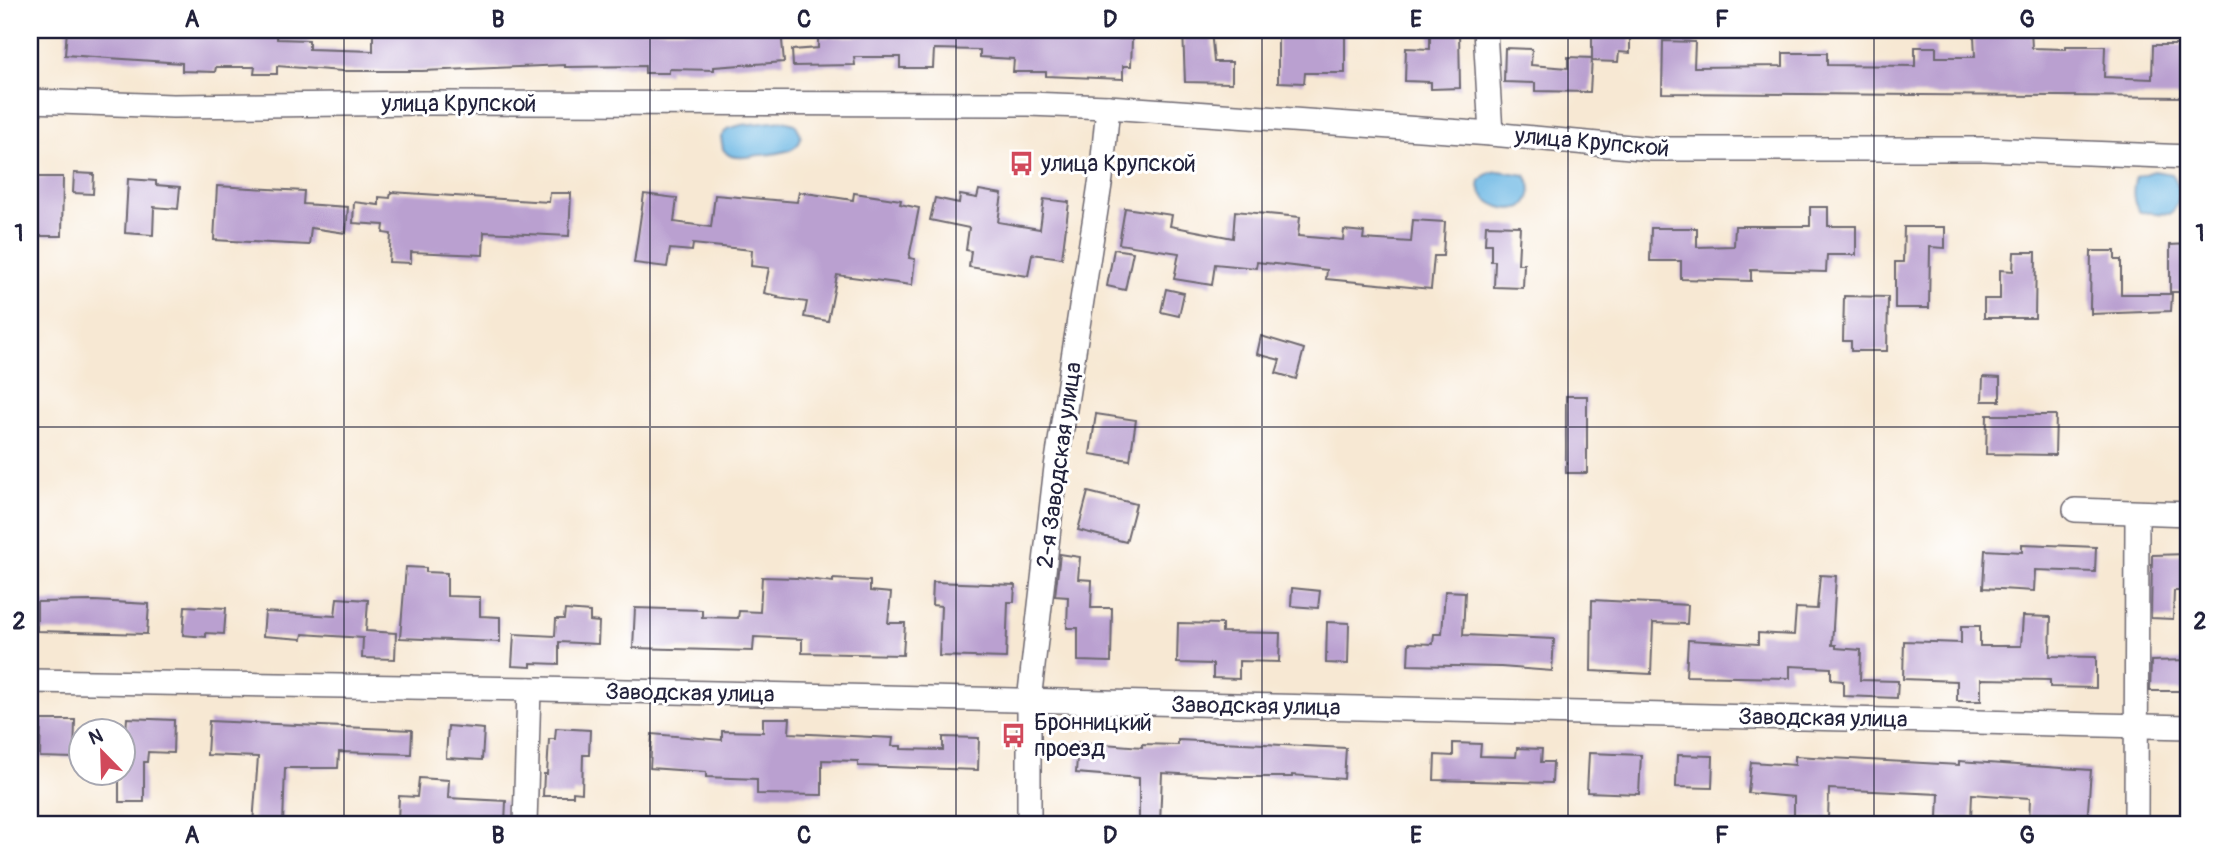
<svg xmlns="http://www.w3.org/2000/svg" width="2219" height="854" font-family="Pangolin,sans-serif">
  <rect width="100%" height="100%" fill="#fff"/>
  <filter id="ink" filterUnits="userSpaceOnUse"><feTurbulence type="fractalNoise" baseFrequency=".0143" numOctaves="2"/><feDisplacementMap in="SourceGraphic" scale="14" xChannelSelector="R" yChannelSelector="G"/><feConvolveMatrix kernelMatrix="1 2 1 2 8 2 1 2 1" color-interpolation-filters="sRGB"/></filter>
  <filter id="wash" filterUnits="userSpaceOnUse"><feTurbulence type="fractalNoise" baseFrequency=".00686" numOctaves="4" result="noise"/><feDisplacementMap in="SourceGraphic" scale="28" xChannelSelector="R" yChannelSelector="G"/><feGaussianBlur stdDeviation="1.57" result="paint"/><feColorMatrix in="noise" values="0 0 0 0 0 0 0 0 0 0 0 0 0 0 0 0 0 1.4 0 .05"/><feComposite in="paint" operator="in"/></filter>
  <g filter="url(#wash)">
    <rect width="100%" height="100%" fill="#f7e8d3"/>
    <!-- water -->
    <g fill="#69b6e3" stroke="#466c8f" stroke-width="2">
      <path d="M 783,121 L 795,124 C 815,151 777,154 760,155 C 751,156 740,159 731,156 C 726,154 726,153 723,149 L 721,137 L 727,129 L 741,125 Z"/>
      <path d="M 1499,171 L 1525,175 C 1534,185 1532,199 1522,207 C 1490,218 1457,176 1499,171 Z"/>
      <path d="M 2154,171 L 2172,174 C 2181,185 2181,205 2170,214 L 2140,212 C 2132,203 2132,189 2136,177 Z"/>
    </g>
    <g id="blocks">
      <!-- building -->
      <g fill="#baa0d0">
        <polygon points="67,30 207,30 207,38 249,38 249,30 277,30 277,39 309,40 309,49 373,51 373,30 781,30 784,62 714,67 714,70 669,69 669,73 645,73 645,66 565,67 565,65 422,71 342,71 277,66 277,74 254,74 255,67 216,67 215,72 182,71 182,63 65,55"/>
        <polygon points="874,30 1074,30 1073,38 1132,39 1131,66 1123,66 1123,79 1046,76 1046,72 1013,72 1014,59 980,57 980,50 934,49 933,68 900,68 900,57 854,57 855,65 793,66 792,50 818,48 818,37 874,36"/>
        <polygon points="1183,30 1211,30 1214,62 1232,62 1232,83 1185,82"/>
        <polygon points="1278,30 1345,30 1345,73 1305,73 1304,83 1278,82"/>
        <polygon points="1430,30 1459,30 1460,88 1431,89 1431,82 1405,81 1406,48 1430,49"/>
        <polygon points="1592,30 1630,30 1630,53 1619,52 1618,62 1592,61"/>
        <polygon points="1984,30 2031,30 2032,48 2066,49 2066,46 2105,46 2104,77 2152,79 2153,45 2189,45 2189,97 1662,93 1663,41 1695,42 1694,67 1783,66 1783,53 1827,53 1827,65 1915,66 1915,47 1936,47 1936,57 1975,57 1974,35 1984,36"/>
        <polygon points="1505,48 1532,49 1531,65 1568,68 1568,57 1592,58 1590,92 1535,91 1535,83 1504,82"/>
        <polygon points="74,173 94,174 93,194 73,193"/>
        <polygon points="33,177 63,177 62,236 32,236"/>
        <polygon points="128,179 156,181 156,185 180,187 178,209 154,207 153,235 125,233"/>
        <polygon points="217,186 304,191 303,204 348,207 346,233 311,228 309,245 214,240"/>
        <polygon points="979,190 1002,194 998,222 1040,229 1044,199 1069,202 1062,258 1032,254 1028,276 969,267 971,251 966,250 969,228 930,220 935,198 959,203 960,195 977,198"/>
        <polygon points="391,192 549,202 550,193 571,193 569,236 484,232 483,255 411,252 411,263 389,262 391,234 383,233 384,225 353,223 354,202 379,205 379,197 390,198"/>
        <polygon points="799,192 853,200 854,193 901,200 900,204 919,208 909,258 915,259 912,285 837,275 828,321 804,317 807,302 777,298 778,296 764,293 769,268 751,266 752,250 693,244 692,251 670,249 667,267 634,263 644,194 677,198 674,222 711,227 715,195 797,202"/>
        <polygon points="1810,207 1828,207 1828,226 1856,226 1856,255 1827,255 1826,272 1751,270 1751,281 1681,279 1681,261 1650,261 1651,228 1697,228 1697,247 1734,246 1735,226 1810,226"/>
        <polygon points="1125,208 1172,215 1170,226 1233,238 1235,211 1300,217 1298,236 1343,240 1344,230 1364,232 1363,239 1411,242 1413,220 1445,222 1443,256 1434,256 1431,289 1326,279 1327,270 1257,262 1256,268 1215,264 1212,285 1174,279 1179,253 1119,244"/>
        <polygon points="1486,225 1520,226 1518,264 1524,264 1523,288 1494,287 1495,261 1491,261 1491,244 1485,244"/>
        <polygon points="1904,227 1945,227 1945,248 1930,247 1929,308 1895,308 1895,262 1903,262"/>
        <polygon points="2189,244 2189,292 2170,292 2170,245"/>
        <polygon points="1114,249 1133,252 1125,290 1107,286"/>
        <polygon points="2091,251 2115,251 2115,260 2121,260 2121,294 2172,294 2171,311 2091,314 2091,308 2090,308"/>
        <polygon points="2014,252 2036,252 2035,318 1984,318 1984,299 2000,299 2000,270 2013,271"/>
        <polygon points="1166,289 1184,293 1179,316 1161,312"/>
        <polygon points="1844,296 1888,297 1887,351 1851,351 1851,341 1843,341"/>
        <polygon points="1261,336 1304,349 1296,379 1276,373 1280,360 1257,354"/>
        <polygon points="1983,377 2000,378 2000,401 1982,401"/>
        <rect x="1566" y="396" width="21" height="77"/>
        <polygon points="1096,414 1136,420 1130,460 1090,454"/>
        <polygon points="1987,415 2056,415 2055,455 1986,454"/>
        <polygon points="1088,492 1136,504 1126,542 1078,530"/>
        <polygon points="2022,544 2096,547 2095,572 2035,570 2034,591 1983,588 1985,550 2022,552"/>
        <polygon points="1060,554 1080,557 1078,579 1092,580 1091,608 1112,608 1111,662 1078,661 1078,628 1067,628 1068,597 1055,596"/>
        <polygon points="2189,554 2189,591 2174,591 2173,619 2151,618 2152,555"/>
        <polygon points="406,567 426,568 426,572 447,573 447,596 480,597 480,616 500,617 500,642 400,638"/>
        <polygon points="1820,575 1836,576 1832,645 1836,645 1836,648 1861,650 1860,680 1898,681 1897,698 1843,696 1843,681 1831,680 1831,668 1790,666 1790,678 1686,676 1688,640 1758,644 1758,633 1794,635 1796,608 1817,609"/>
        <polygon points="762,577 797,578 833,582 833,579 870,581 870,591 891,593 888,623 905,623 903,655 802,653 802,639 754,637 753,651 633,648 635,608 702,610 702,617 738,618 739,611 760,612"/>
        <polygon points="933,582 1015,585 1014,602 1008,602 1006,658 939,656 941,606 932,605"/>
        <polygon points="1292,588 1320,591 1318,608 1291,606"/>
        <polygon points="1445,591 1465,592 1463,635 1554,639 1552,671 1501,667 1408,665 1409,643 1433,644 1434,634 1442,634"/>
        <polygon points="337,598 368,600 366,631 396,633 395,659 362,658 363,638 303,634 302,639 263,636 265,612 335,616"/>
        <polygon points="1592,600 1688,605 1687,624 1653,623 1651,674 1591,671"/>
        <polygon points="94,601 149,604 147,634 37,631 37,602"/>
        <polygon points="185,606 226,608 224,634 206,633 206,637 183,635"/>
        <polygon points="565,610 590,612 590,621 599,622 598,644 559,642 559,664 531,663 531,667 512,666 514,634 555,636 556,619 564,619"/>
        <polygon points="2023,616 2051,617 2050,656 2096,657 2096,688 2050,687 2050,680 1981,679 1981,701 1957,701 1957,681 1903,679 1904,641 1961,643 1961,626 1980,626 1980,646 2021,646"/>
        <polygon points="1327,622 1349,623 1348,664 1326,663"/>
        <polygon points="1178,623 1222,624 1222,632 1280,633 1279,662 1239,661 1239,679 1213,678 1213,664 1177,663"/>
        <polygon points="2189,660 2189,691 2150,691 2151,661"/>
        <polygon points="127,718 174,720 173,753 148,752 147,762 144,762 144,802 119,802 119,774 122,774 122,731 126,731"/>
        <polygon points="763,718 790,718 789,733 893,738 892,746 901,746 901,749 943,750 943,737 979,738 978,770 858,766 858,761 822,760 822,795 757,794 757,779 706,777 706,772 650,768 652,734 722,740 722,731 763,732"/>
        <polygon points="41,720 75,720 74,758 40,757"/>
        <polygon points="209,721 412,730 411,754 339,752 338,768 285,768 283,824 253,824 258,757 207,755"/>
        <polygon points="448,726 484,729 482,760 446,758"/>
        <polygon points="556,728 590,730 589,755 583,755 582,793 573,792 573,796 543,796 544,774 547,774 549,739 555,739"/>
        <polygon points="1178,740 1346,748 1344,779 1292,775 1292,777 1236,777 1162,773 1160,824 1139,824 1139,778 1076,773 1078,742 1142,747 1142,744 1178,745"/>
        <polygon points="1453,743 1481,744 1480,756 1516,757 1517,748 1542,749 1541,762 1553,762 1552,783 1434,780 1435,755 1453,756"/>
        <polygon points="1589,753 1641,755 1639,794 1587,792"/>
        <polygon points="1677,755 1713,756 1712,788 1676,787"/>
        <polygon points="1795,756 1959,765 1959,761 2091,770 2087,824 2029,824 2030,798 1972,794 1971,819 1938,818 1939,794 1829,789 1828,819 1794,817 1794,797 1748,793 1751,762 1795,765"/>
        <polygon points="419,778 449,780 448,798 506,801 505,823 429,820 429,823 398,822 399,796 417,797"/>
      </g>
    </g>
  </g>
  <g filter="url(#ink)">
    <use href="#blocks" fill-opacity="0" stroke="#6d6770" stroke-width="2"/>
    <g fill="none" stroke-linecap="round" stroke-linejoin="round">
      <defs>
        <g id="minor">
          <polyline points="1485,30 1491,134"/>
          <polyline points="30,101 173,106 424,103 1028,104 1108,107 1491,134 1652,149 1985,149 2189,157"/>
          <polyline points="2075,510 2189,514"/>
          <polyline points="30,681 539,689 2189,727"/>
          <polyline points="525,824 529,689"/>
          <polyline points="1029,824 1029,701 1056,467 1101,178 1108,107"/>
          <polyline points="2136,824 2137,513"/>
        </g>
      </defs>
      <!-- minor casing -->
      <use href="#minor" stroke="#6d6770" stroke-width="26"/>
      <!-- minor -->
      <use href="#minor" stroke="#fff" stroke-width="23"/>
    </g>
  </g>
  <!-- grid -->
  <path fill="none" stroke="#22223b" stroke-width="2" stroke-opacity="0.55" d="M 344,30 L 344,824M 650,30 L 650,824M 956,30 L 956,824M 1262,30 L 1262,824M 1568,30 L 1568,824M 1874,30 L 1874,824M 30,427 L 2189,427"/>
  <!-- icons -->
  <defs>
    <symbol id="bus-bare" viewBox="-9 -9 18 18"><path d="M-5-6H5V4H4V6H2V4H-2V6H-4V4H-5ZM-3.5-4V0h7V-4ZM-3.5 1.2v1.5H-2V1.2ZM2 1.2v1.5H3.5V1.2Z" fill="#d1495b" stroke="#fff" stroke-width="2.5" paint-order="stroke"/></symbol>
  </defs>
  <g fill-rule="evenodd">
    <use href="#bus-bare" x="1004" y="146" width="35" height="35"/>
    <use href="#bus-bare" x="996" y="718" width="35" height="35"/>
  </g>
  <g text-anchor="middle" dominant-baseline="central" stroke-width="6" stroke-linejoin="round" paint-order="stroke">
    <!-- street labels -->
    <g font-size="23" fill="#22223b" stroke="#fff">
      <text x="459" y="103">улица Крупской</text>
      <text transform="translate(1592 142) rotate(5)">улица Крупской</text>
      <text transform="translate(1059 465) rotate(-82)">2-я Заводская улица</text>
      <text transform="translate(690 693) rotate(1)">Заводская улица</text>
      <text transform="translate(1256 706) rotate(1)">Заводская улица</text>
      <text transform="translate(1823 718) rotate(1)">Заводская улица</text>
    </g>
    <!-- poi labels -->
    <g font-size="23" fill="#22223b" stroke="#fff" text-anchor="start">
      <text x="1041" y="163">улица Крупской</text>
      <text x="1034" y="722">Бронницкий<tspan x="1034" dy="26">проезд</tspan></text>
    </g>
  </g>
  <!-- margin -->
  <rect width="2219" height="854" fill="none" stroke="#fff" stroke-width="77"/>
  <!-- north arrow -->
  <g transform="translate(102 752) rotate(337)"><circle r="33" fill="#ffffff" stroke="#a7a7b1" stroke-width="2"/>
  <path d="M0-5L12 26L0 18L-12 26Z" fill="#d1495b"/>
  <text y="-10" font-size="19" font-weight="bold" text-anchor="middle" fill="#22223b">N</text>
  </g>
  <rect x="38" y="38" width="2142" height="778" fill="none" stroke="#22223b" stroke-width="2.5"/>
  <g font-size="23" text-anchor="middle" font-weight="bold" fill="#22223b">
    <text x="192" y="27">A</text>
    <text x="498" y="27">B</text>
    <text x="804" y="27">C</text>
    <text x="1110" y="27">D</text>
    <text x="1416" y="27">E</text>
    <text x="1722" y="27">F</text>
    <text x="2027" y="27">G</text>
    <text x="19" y="241">1</text>
    <text x="2200" y="241">1</text>
    <text x="19" y="629">2</text>
    <text x="2200" y="629">2</text>
    <text x="192" y="843">A</text>
    <text x="498" y="843">B</text>
    <text x="804" y="843">C</text>
    <text x="1110" y="843">D</text>
    <text x="1416" y="843">E</text>
    <text x="1722" y="843">F</text>
    <text x="2027" y="843">G</text>
  </g>
</svg>
